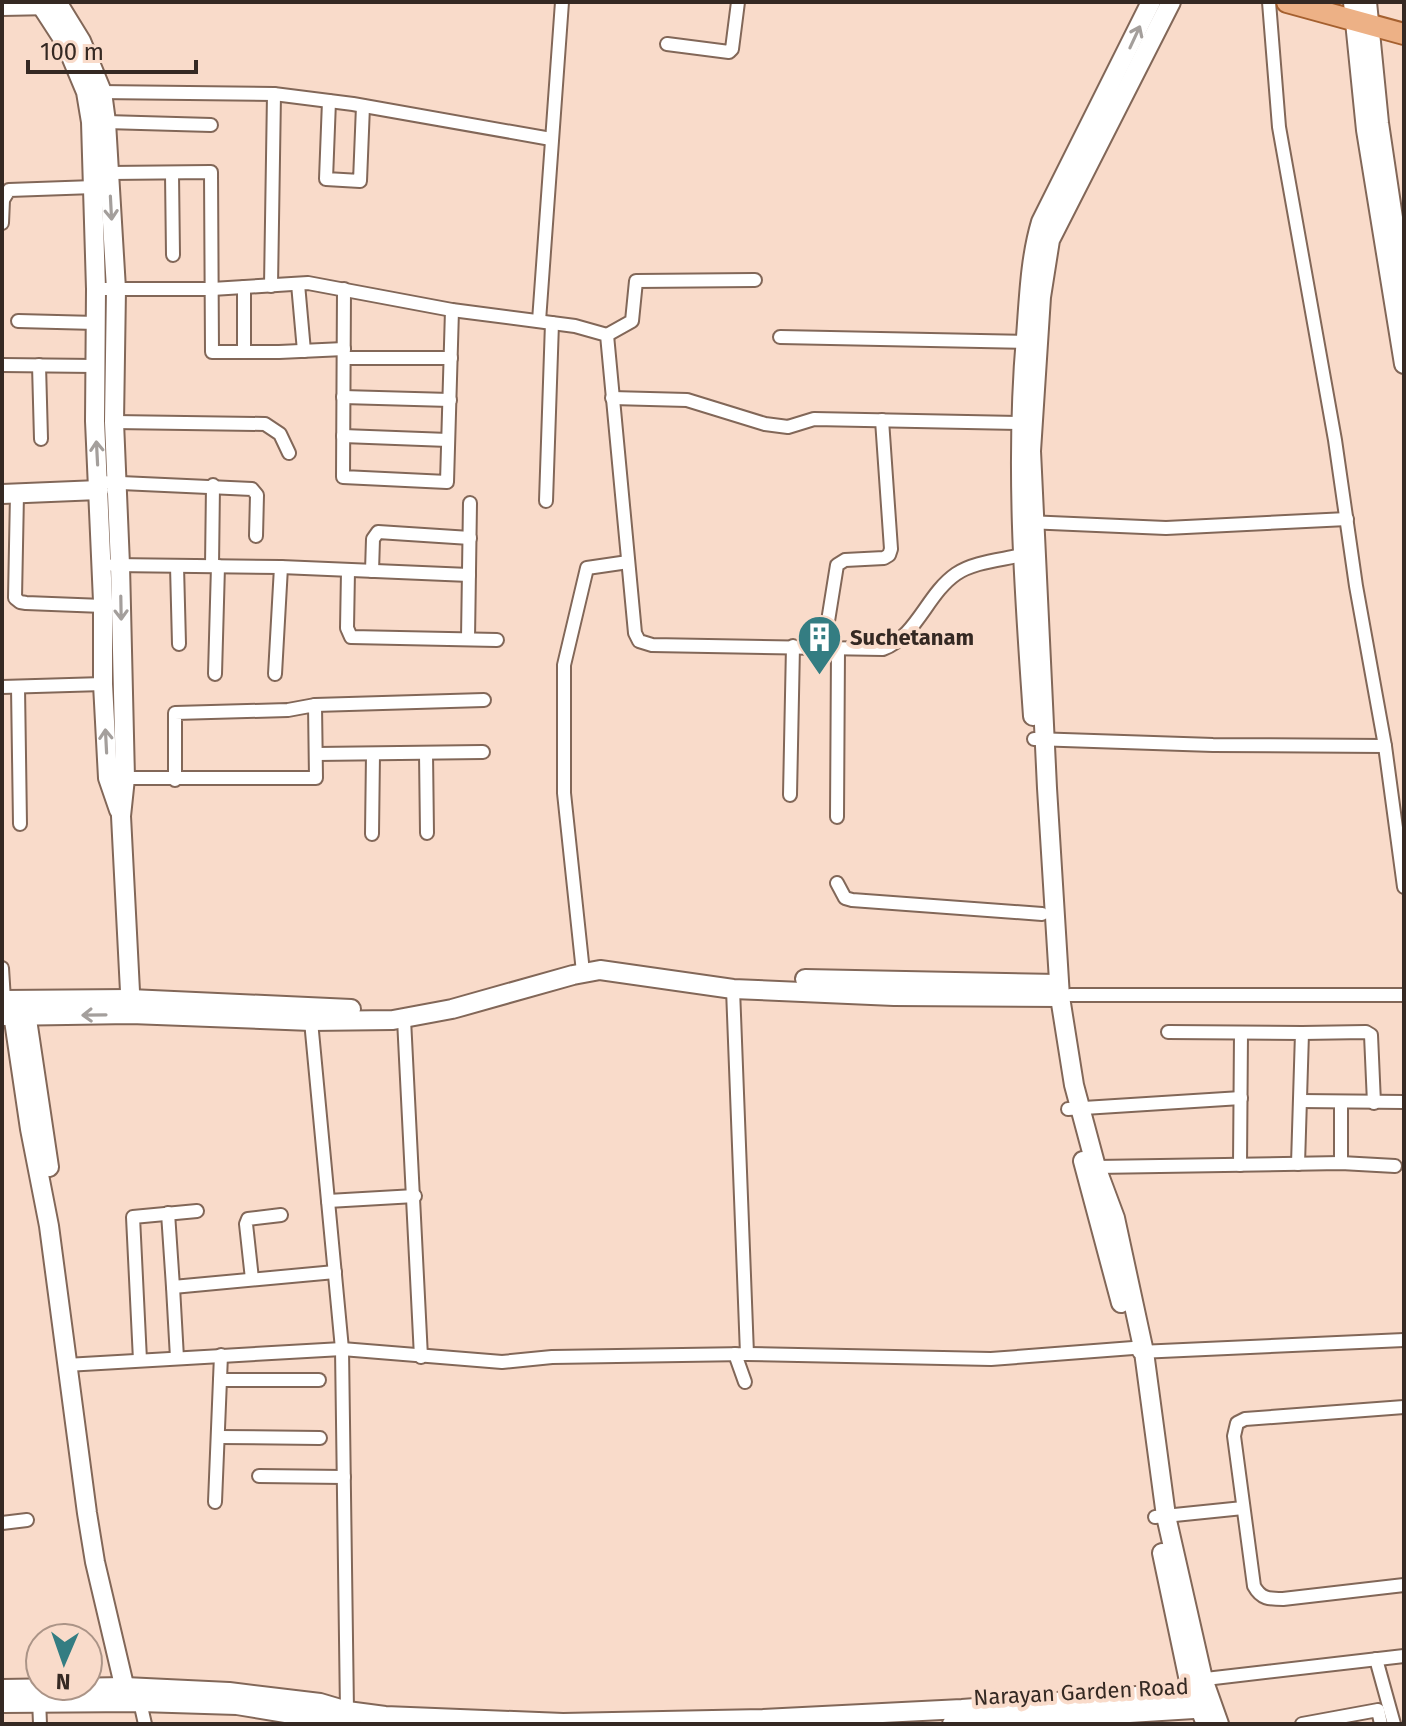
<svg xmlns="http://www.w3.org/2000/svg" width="1406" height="1726" font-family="'Fira Sans',sans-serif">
  <rect width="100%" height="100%" fill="#f9dbca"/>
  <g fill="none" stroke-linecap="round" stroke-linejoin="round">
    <defs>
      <g id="street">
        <polyline points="1269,2 1279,127 1335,440 1356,586 1385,746 1404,887"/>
        <polyline points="667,44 729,52 732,49 738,2"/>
        <polyline points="98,92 274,94 353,104 551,139"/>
        <polyline points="329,101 326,179 360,181 363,106"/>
        <polyline points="106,122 211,125"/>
        <polyline points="109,173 211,172 212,352 279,352 344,349"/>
        <polyline points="172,174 173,255"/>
        <polyline points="2,223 3,200 9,190 94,187"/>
        <polyline points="298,284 304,351"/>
        <polyline points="271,286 274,94"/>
        <polyline points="244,287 244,352"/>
        <path d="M 96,289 L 212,289 L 308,283 L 452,310 L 575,326 L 607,335 L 635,633 L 639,641 L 652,645 L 883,649 C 917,636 927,594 956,574 C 973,562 1001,560 1022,555"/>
        <polyline points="344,289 343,477 447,482 452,310"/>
        <polyline points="18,321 96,323"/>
        <polyline points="539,321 562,2"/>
        <polyline points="607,335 632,321 636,281 755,280"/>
        <polyline points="780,337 1025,342"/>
        <polyline points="344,358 451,358"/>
        <polyline points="2,365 95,366"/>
        <polyline points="39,365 41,439"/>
        <polyline points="343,397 450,400"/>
        <polyline points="612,398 687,400 765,424 788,427 814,419 1020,423"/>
        <polyline points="114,422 265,424 280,434 289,453"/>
        <polyline points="343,436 448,440"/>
        <polyline points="99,482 252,489 257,495 256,536"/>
        <polyline points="17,494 15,598 20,602 26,603 103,606"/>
        <polyline points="546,501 552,323"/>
        <polyline points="1027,522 1166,528 1347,519"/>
        <polyline points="113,565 281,567 469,575"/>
        <polyline points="177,566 179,644"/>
        <polyline points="212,566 213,485"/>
        <polyline points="348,571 347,628 351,637 497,640"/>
        <polyline points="372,571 373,539 378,532 470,538"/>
        <polyline points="468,639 470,503"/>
        <polyline points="824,646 837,565 845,560 884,558 889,555 891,549 882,420"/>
        <polyline points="215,674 218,566"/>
        <polyline points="275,674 281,567"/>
        <polyline points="2,687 103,684"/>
        <polyline points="18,687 20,824"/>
        <polyline points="315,705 484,700"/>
        <polyline points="1034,739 1213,745 1385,746"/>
        <polyline points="426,753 427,833"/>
        <polyline points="316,754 483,752"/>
        <polyline points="119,778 316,778 315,705 288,710 175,713 175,780"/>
        <polyline points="790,795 793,646"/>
        <polyline points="837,817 838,649"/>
        <polyline points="372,834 373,754"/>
        <polyline points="837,883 845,898 852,900 1042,914"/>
        <polyline points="2,968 4,1000"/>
        <polyline points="583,972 564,793 564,665 587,568 628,562"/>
        <polyline points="1070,995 1404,995"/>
        <polyline points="404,1019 421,1357"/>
        <polyline points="311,1021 342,1349 347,1711"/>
        <polyline points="1168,1032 1302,1033 1298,1164"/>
        <polyline points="1302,1033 1366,1032 1371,1035 1374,1103"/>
        <polyline points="1300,1101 1404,1102"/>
        <polyline points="1341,1103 1341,1163"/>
        <polyline points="1068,1109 1241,1098"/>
        <polyline points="1240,1165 1241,1033"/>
        <polyline points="1096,1167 1341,1163 1395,1166"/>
        <polyline points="328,1201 415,1196"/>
        <polyline points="168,1213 173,1287 335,1272"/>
        <polyline points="252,1279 246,1224 248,1219 281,1215"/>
        <polyline points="173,1287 177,1358"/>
        <polyline points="1139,1352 1404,1340"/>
        <polyline points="735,1354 745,1382"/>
        <polyline points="747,1354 991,1359 1133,1348"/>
        <polyline points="140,1360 133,1217 197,1211"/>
        <polyline points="66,1365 342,1349 502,1362 552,1357 747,1354 733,989"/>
        <polyline points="220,1380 319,1380"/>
        <path d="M 1404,1407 L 1245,1419 L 1237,1423 L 1234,1436 L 1254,1586 C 1261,1599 1269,1599 1283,1599 L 1404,1585"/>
        <polyline points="218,1437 320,1438"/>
        <polyline points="259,1476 344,1477"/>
        <polyline points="215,1502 221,1355"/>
        <polyline points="1155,1517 1243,1508"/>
        <polyline points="2,1523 27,1520"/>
        <polyline points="1376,1659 1394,1724"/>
        <polyline points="1197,1680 1404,1656"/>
        <polyline points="39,1699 40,1724"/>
        <polyline points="140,1702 145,1724"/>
        <polyline points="1302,1724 1378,1710 1381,1724"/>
      </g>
      <g id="secondary">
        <polyline points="39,2 65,42 86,92 91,122 96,289 95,421 103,601 103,684 108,778 119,810"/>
        <polyline points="57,2 81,41 102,92 106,122 116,289 114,422 120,565 125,778 121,816 131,1011"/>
        <polyline points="1171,2 1050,240 1041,297 1031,451 1047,788 1060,997 1074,1085 1096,1167 1115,1218 1144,1352 1166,1516 1203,1679 1219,1724"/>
        <polyline points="1353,2 1366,130 1404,364"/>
        <polyline points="1367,2 1379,123 1404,292"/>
        <polyline points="2,6 52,5"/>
        <polyline points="2,494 99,490"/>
        <path d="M 1033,716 C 1024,589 1015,464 1026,337 C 1029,298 1030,259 1041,222 L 1151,2"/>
        <polyline points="805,979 1058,984"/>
        <polyline points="2,1000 130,999 351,1009"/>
        <polyline points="25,1006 49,1167"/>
        <polyline points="12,1007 30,1129 49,1226 87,1513 95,1562 128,1702"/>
        <polyline points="2,1016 131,1014 311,1021 393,1020 452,1009 573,975 600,970 733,989 894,996 1060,997"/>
        <polyline points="1083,1161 1121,1303"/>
        <polyline points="1162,1553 1189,1681 1206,1724"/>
        <polyline points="2,1689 125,1687 229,1692 320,1703 347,1711 385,1716 563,1723 763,1719 962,1709 1204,1691"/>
        <polyline points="2,1703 140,1702 237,1705 352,1724"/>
        <polyline points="952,1724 1210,1708"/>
      </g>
      <polyline id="primary" points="1287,2 1404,34"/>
    </defs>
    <!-- street casing -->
    <use href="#street" stroke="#826758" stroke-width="16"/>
    <!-- secondary casing -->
    <use href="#secondary" stroke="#826758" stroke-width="22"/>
    <!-- primary casing -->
    <use href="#primary" stroke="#a5602f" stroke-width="24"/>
    <!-- street -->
    <use href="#street" stroke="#fff" stroke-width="12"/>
    <!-- secondary -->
    <use href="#secondary" stroke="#fff" stroke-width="18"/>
    <!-- primary -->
    <use href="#primary" stroke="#edb186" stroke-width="20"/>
  </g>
  <!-- one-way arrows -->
  <defs><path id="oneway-shaft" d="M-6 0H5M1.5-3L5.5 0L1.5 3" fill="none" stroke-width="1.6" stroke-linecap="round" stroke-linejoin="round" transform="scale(2)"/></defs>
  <g stroke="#a49f9c">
    <use href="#oneway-shaft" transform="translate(1135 37) rotate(-65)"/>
    <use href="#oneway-shaft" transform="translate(111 208) rotate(87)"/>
    <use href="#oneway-shaft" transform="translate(97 453) rotate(-93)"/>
    <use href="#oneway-shaft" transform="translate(121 608) rotate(89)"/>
    <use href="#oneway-shaft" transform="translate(106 741) rotate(-93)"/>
    <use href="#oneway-shaft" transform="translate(94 1015) rotate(179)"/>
  </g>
  <!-- icons -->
  <defs>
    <symbol id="building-pin" viewBox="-11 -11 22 30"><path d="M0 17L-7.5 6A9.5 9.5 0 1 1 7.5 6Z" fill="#347d82" stroke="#f9dbca"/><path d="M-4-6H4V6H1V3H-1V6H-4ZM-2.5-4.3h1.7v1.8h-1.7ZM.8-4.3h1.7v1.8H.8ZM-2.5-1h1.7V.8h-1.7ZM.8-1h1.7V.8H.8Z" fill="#fff"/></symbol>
  </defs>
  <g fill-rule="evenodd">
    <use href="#building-pin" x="794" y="612" width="51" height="69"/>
  </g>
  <g text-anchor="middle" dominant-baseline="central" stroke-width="8" stroke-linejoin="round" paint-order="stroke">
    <!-- poi labels -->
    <g font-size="22" font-weight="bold" fill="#352923" stroke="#f9dbca" text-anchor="start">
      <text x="850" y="637">Suchetanam</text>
    </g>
    <!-- street labels -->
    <g font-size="22" fill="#352923" stroke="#f9dbca">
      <text transform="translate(1081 1692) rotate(-3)">Narayan Garden Road</text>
    </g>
  </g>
  <!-- border -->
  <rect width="1406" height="1726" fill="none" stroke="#352923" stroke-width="8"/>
  <!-- north arrow -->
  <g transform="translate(64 1662) rotate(182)"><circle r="38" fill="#f9dbca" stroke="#ab9487" stroke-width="2"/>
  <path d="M0-6L14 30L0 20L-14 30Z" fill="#347d82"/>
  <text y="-12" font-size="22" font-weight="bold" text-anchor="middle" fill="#352923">N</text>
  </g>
  <!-- scale -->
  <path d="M28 60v12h168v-12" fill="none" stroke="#352923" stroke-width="4"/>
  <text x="40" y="60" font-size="24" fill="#352923" stroke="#f9dbca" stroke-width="6" paint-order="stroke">100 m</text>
</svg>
